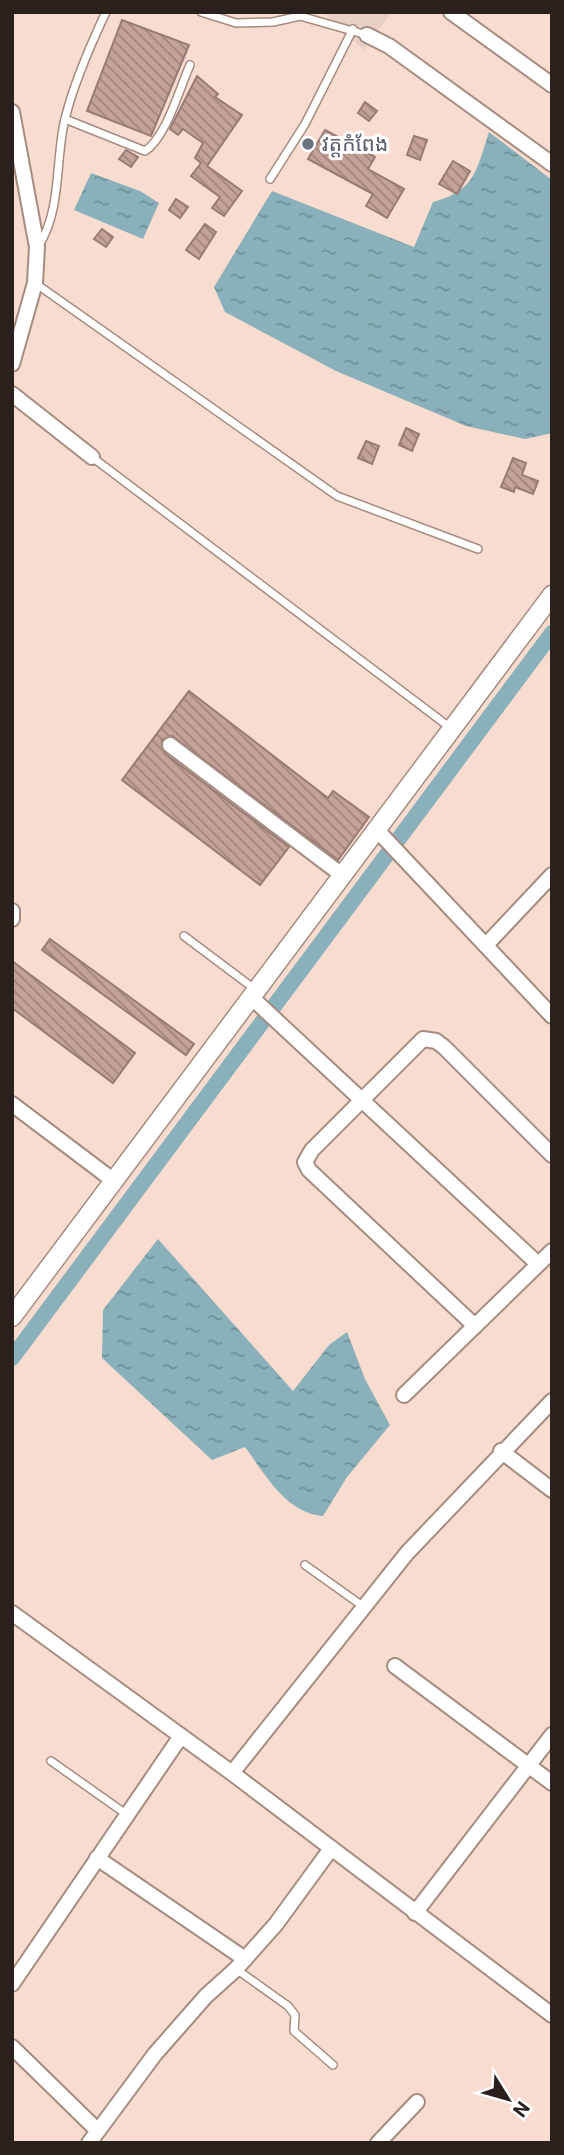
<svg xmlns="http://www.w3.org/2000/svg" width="564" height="2155" font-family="Roboto,'Noto Sans Khmer',sans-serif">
  <defs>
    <pattern id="water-ripples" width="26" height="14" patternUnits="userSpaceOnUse" patternTransform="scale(1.75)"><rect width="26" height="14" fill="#89b0bb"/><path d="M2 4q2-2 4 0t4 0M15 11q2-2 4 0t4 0" fill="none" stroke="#708f97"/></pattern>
    <pattern id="building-back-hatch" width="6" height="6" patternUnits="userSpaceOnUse" patternTransform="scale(1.75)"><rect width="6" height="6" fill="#c5a297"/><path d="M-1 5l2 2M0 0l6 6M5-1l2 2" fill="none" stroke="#a0847a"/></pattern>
  </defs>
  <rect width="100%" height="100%" fill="#f7dccf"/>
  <!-- education -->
  <polygon fill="#e7cfc6" points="323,12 392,12 364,50"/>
  <!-- water -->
  <g fill="url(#water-ripples)">
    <path d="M 489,132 L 552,180 L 552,433 L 525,439 L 466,426 L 336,371 L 225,312 L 214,287 L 272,191 L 414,247 L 433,202 C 476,190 476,171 489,132 Z"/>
    <polygon points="91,173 140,191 159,203 143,239 74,210"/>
    <path d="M 158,1239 L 293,1391 L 329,1345 L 347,1332 L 365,1379 L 390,1425 L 347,1477 L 323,1516 C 286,1513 265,1474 245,1447 L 212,1460 L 102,1358 L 103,1310 Z"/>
  </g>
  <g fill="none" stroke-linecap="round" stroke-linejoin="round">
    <!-- canal -->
    <polyline stroke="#89b0bb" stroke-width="16" points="12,1358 552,633"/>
  </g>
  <!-- building -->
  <g fill="url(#building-back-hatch)" stroke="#977c75" stroke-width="2">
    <polygon points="122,20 189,45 151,136 87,111"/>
    <polygon points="197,76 218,94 215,97 242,115 207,166 242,191 224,216 212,208 220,197 191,176 201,163 195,158 203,143 183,129 178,135 170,129"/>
    <polygon points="365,102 377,111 369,121 358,113"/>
    <polygon points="325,130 375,157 368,169 404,189 387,218 366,206 373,194 308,159"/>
    <polygon points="414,136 427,140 420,160 407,155"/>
    <polygon points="126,150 138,157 131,167 119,159"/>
    <polygon points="453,161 470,171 457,194 439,184"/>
    <polygon points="176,199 188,207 180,218 169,210"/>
    <polygon points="205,224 216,232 199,259 186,250"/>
    <polygon points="102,229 113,237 106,247 94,239"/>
    <polygon points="406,428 419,434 412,451 399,445"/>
    <polygon points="366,441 379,446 372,464 358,458"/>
    <polygon points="513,458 526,463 522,475 538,481 533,494 515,487 514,492 501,487"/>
    <polygon points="189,691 328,798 333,791 369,817 338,860 172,736 162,740 164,753 289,847 260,885 122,780"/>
    <polygon points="50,939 194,1044 186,1055 42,950"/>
    <polygon points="12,961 135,1053 113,1083 12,1008"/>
  </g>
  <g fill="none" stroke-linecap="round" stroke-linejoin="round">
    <defs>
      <g id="service">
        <polyline points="201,12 236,23 273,22 300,16 367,35"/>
        <path d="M 65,119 L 145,151 C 166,138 180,87 190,65"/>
        <polyline points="270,179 305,124 353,29"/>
        <path d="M 39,245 C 62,209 55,159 65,119 C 74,82 90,46 106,12"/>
        <polyline points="35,283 337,496 478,549"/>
        <polyline points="92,457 452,729"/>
        <polyline points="184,936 256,990"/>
        <polyline points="305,1565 364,1607"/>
        <polyline points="51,1761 126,1814"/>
        <polyline points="236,1969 288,2006 295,2015 294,2031 333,2065"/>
      </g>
      <g id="minor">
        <polyline points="451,12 552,85"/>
        <polyline points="367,35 389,46 552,164"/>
        <polyline points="12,112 37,247 35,283 12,364"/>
        <polyline points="12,394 92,457"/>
        <polyline points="170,745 342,875"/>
        <polyline points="376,829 552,1016"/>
        <polyline points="12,911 12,919"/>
        <polyline points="486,945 552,875"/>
        <polyline points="251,997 538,1264"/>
        <polyline points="12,1104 114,1181"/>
        <polyline points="475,1326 309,1170 305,1162 312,1150 423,1039 436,1041 444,1047 552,1155"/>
        <polyline points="404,1395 552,1251"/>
        <polyline points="501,1451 552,1490"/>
        <polyline points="12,1613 232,1773 552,2015"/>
        <polyline points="395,1666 552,1783"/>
        <polyline points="232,1773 407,1553 552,1401"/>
        <polyline points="97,1858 245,1959"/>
        <polyline points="415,1913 552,1735"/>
        <polyline points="12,1984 181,1736"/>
        <polyline points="12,2047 97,2130"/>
        <polyline points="89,2143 155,2054 206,1996 236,1969 276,1924 330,1850"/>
        <polyline points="378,2143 417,2102"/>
      </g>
      <polyline id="tertiary" points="12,1317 552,595"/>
    </defs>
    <!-- service casing -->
    <use href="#service" stroke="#a58c80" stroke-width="10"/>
    <!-- minor casing -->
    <use href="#minor" stroke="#a58c80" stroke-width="18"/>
    <!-- tertiary casing -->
    <use href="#tertiary" stroke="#a58c80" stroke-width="21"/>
    <!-- service -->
    <use href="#service" stroke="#fff" stroke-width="7"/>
    <!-- minor -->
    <use href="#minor" stroke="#fff" stroke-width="14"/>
    <!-- tertiary -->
    <use href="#tertiary" stroke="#fff" stroke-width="18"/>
  </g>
  <!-- markers -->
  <circle fill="#6b7280" stroke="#fff" stroke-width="2.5" cx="308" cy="144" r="7"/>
  <g text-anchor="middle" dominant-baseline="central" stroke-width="6" stroke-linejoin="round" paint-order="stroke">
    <!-- worship labels -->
    <g font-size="21" fill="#5b616d" stroke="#fff" text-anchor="start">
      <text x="322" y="144">វត្តកំពែង</text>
    </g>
  </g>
  <!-- border -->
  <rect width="564" height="2155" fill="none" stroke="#2a201c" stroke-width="28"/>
  <!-- north arrow -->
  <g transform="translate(508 2099) rotate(127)" stroke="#ffffff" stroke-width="5" paint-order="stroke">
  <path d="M0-5L12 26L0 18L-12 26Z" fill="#2a201c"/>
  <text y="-10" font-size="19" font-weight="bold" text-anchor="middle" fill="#2a201c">N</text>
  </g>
</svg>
